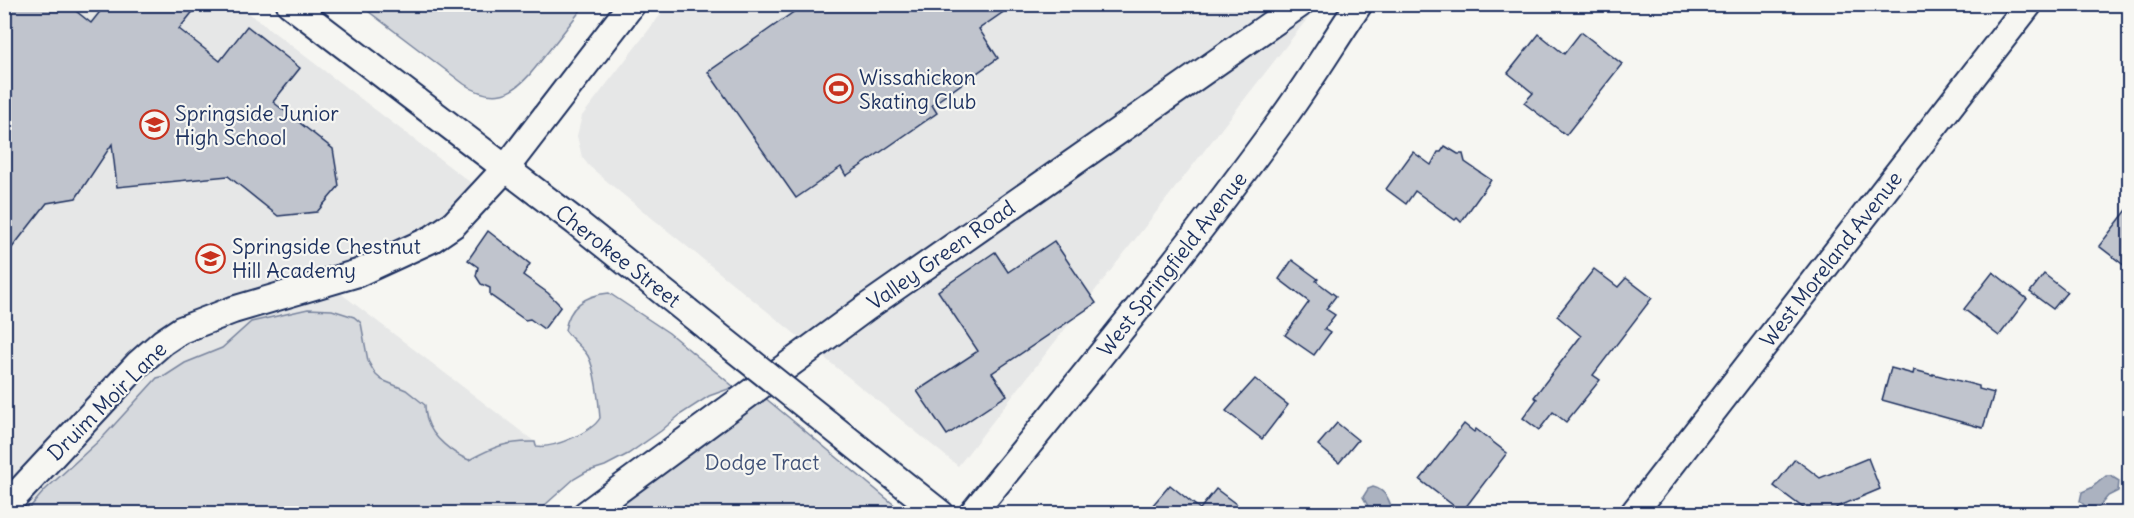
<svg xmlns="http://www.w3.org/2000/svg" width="2134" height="518" font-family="Delius,sans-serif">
  <rect width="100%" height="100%" fill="#f6f6f2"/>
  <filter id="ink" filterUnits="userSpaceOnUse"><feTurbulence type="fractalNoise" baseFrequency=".0167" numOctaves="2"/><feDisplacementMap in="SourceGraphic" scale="12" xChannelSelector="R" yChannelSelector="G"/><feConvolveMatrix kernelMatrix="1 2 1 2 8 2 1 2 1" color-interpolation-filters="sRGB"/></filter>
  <g filter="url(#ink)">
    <!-- built -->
    <g fill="#e6e7e7">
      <polygon points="4,5 238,5 496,202 455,235 335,289 535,442 317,513 5,513"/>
      <polygon points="668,5 1318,5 958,466 621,193 589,166 582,157 577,136 582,116"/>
    </g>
    <!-- green -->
    <g fill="#d6d9dd" stroke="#78849e" stroke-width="1.5">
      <path d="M 360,5 L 585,5 C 572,21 560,37 547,53 C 524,83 504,111 464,84 Z"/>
      <path d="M 609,293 L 669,333 L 734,387 L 709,396 L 681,414 L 661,431 L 628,454 L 605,466 L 586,472 L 574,479 L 536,513 L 25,513 L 45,490 L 104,436 L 157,378 L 165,376 L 185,363 L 222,348 L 251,322 L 308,309 L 332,310 L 354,317 L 361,323 L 368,361 L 376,375 L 382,380 L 406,390 L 425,405 C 425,410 426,415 427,420 C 432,437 453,454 469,460 C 493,447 507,441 535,442 L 536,446 C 553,449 592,432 600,418 C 599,403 595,368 588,356 C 584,349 571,339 565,330 C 569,306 586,295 609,293 Z"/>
      <polygon points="764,397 904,513 605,514"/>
    </g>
    <!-- water -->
    <g fill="#abb2c0" stroke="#717e99" stroke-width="1.5">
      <polygon points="2106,476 2111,476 2119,481 2118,491 2108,496 2098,508 2086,507 2080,501 2082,492 2091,488"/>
      <path d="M 1373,487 C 1386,490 1391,502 1392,513 L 1372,513 L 1363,497 L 1368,489 Z"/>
    </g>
    <!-- building -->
    <g fill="#c0c4cd" stroke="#1b2f5e" stroke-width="1.5">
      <polygon points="4,4 67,4 91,23 106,4 199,4 179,29 220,61 247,26 300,68 273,102 333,149 339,186 317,212 278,216 228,176 117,187 112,144 76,198 47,203 4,258"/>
      <polygon points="805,4 1015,4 979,29 998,58 932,105 937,113 846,176 841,167 796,198 708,72"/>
      <polygon points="1581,32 1622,64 1566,135 1524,103 1533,93 1508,73 1539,34 1564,54"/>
      <polygon points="1445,146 1458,154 1463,154 1465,162 1491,180 1461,222 1457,218 1455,220 1415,191 1406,204 1386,189 1413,152 1431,165 1438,152 1441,152"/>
      <polygon points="2130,206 2130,270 2099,246"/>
      <polygon points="488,231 530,264 523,275 548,293 561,306 544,329 530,319 525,320 490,295 490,288 481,284 476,276 478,267 468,260"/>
      <polygon points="1054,241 1096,303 992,373 1007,395 947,435 917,391 978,351 938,291 995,252 1008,272"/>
      <polygon points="1292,260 1318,279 1316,281 1336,296 1326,309 1335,315 1324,329 1330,333 1314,355 1285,335 1309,302 1279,279"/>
      <polygon points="1594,269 1618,287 1626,278 1652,298 1593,375 1600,380 1566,422 1553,412 1539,430 1523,418 1537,399 1534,397 1581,336 1557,316"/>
      <polygon points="1993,272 2027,299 1999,336 1964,309"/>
      <polygon points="2044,274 2067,292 2053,309 2030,292"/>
      <polygon points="1891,368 1913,374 1914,370 1933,375 1933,374 1979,386 1979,389 1994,393 1983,428 1882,400"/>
      <polygon points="1255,379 1288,405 1262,439 1226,411"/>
      <polygon points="1337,423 1358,440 1339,463 1318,445"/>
      <polygon points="1464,424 1474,432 1476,429 1507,453 1462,512 1420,480"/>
      <polygon points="1868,458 1880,489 1837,507 1832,513 1810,513 1774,486 1795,459 1820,478"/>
      <polygon points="1170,485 1200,509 1216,489 1248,513 1146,513"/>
    </g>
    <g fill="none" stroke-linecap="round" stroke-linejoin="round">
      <defs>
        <g id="street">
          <polyline points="290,4 576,222 687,311"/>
          <polyline points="907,487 941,514"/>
          <polyline points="4,508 138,364 163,342 181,330 233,310 358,273 432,239 454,224 505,169 632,4"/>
          <polyline points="586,514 867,307 1300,4"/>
          <path d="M 972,514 C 1076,386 1181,258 1278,125 C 1307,86 1332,44 1359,4"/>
          <polyline points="1633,514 2029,4"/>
        </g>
      </defs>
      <!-- street casing -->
      <use href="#street" stroke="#1b2f5e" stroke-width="30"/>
      <!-- street -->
      <use href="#street" stroke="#f6f6f2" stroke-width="26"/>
      <defs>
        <polyline id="street-bridge" points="687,311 907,487"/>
      </defs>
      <!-- street-bridge casing -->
      <use href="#street-bridge" stroke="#1b2f5e" stroke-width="30" stroke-linecap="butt"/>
      <!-- street-bridge -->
      <use href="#street-bridge" stroke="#f6f6f2" stroke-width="26"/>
    </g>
  </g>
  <!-- icons -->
  <defs>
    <symbol id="stadium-ring" viewBox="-11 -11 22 22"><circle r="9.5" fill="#f6f6f2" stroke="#c8321e" stroke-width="1.5"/><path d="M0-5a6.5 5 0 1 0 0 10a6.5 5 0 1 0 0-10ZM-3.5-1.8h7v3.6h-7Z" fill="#c8321e"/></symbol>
    <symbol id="school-ring" viewBox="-11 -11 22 22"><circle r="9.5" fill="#f6f6f2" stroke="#c8321e" stroke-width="1.5"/><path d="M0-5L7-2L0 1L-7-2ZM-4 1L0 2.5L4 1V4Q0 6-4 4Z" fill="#c8321e"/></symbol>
  </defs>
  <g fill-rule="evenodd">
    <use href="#stadium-ring" x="822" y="72" width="33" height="33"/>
    <use href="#school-ring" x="138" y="108" width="33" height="33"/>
    <use href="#school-ring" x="194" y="242" width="33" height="33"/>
  </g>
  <g text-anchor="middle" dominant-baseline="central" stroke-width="4.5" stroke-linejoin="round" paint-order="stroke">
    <!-- poi labels -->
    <g font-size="21" fill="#1b2f5e" stroke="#f6f6f2" text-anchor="start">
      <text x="859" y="77">Wissahickon<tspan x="859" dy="24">Skating Club</tspan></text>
      <text x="175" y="113">Springside Junior<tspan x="175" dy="24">High School</tspan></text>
      <text x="232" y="246">Springside Chestnut<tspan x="232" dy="24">Hill Academy</tspan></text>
    </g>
    <!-- street labels -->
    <g font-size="21" fill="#1b2f5e" stroke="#f6f6f2">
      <text transform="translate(941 255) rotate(-35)">Valley Green Road</text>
      <text transform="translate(618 256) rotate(38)">Cherokee Street</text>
      <text transform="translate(1831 259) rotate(-52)">West Moreland Avenue</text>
      <text transform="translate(1172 264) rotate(-52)">West Springfield Avenue</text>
      <text transform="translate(107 401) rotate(-45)">Druim Moir Lane</text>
    </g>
    <!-- park labels -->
    <g font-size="21" fill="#405177" stroke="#f6f6f2">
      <text x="762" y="462">Dodge Tract</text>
    </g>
  </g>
  <!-- margin -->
  <rect width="2134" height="518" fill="none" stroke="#f6f6f2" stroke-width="24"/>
  <rect x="12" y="12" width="2110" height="494" fill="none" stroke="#1b2f5e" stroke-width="2" filter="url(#ink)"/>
</svg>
